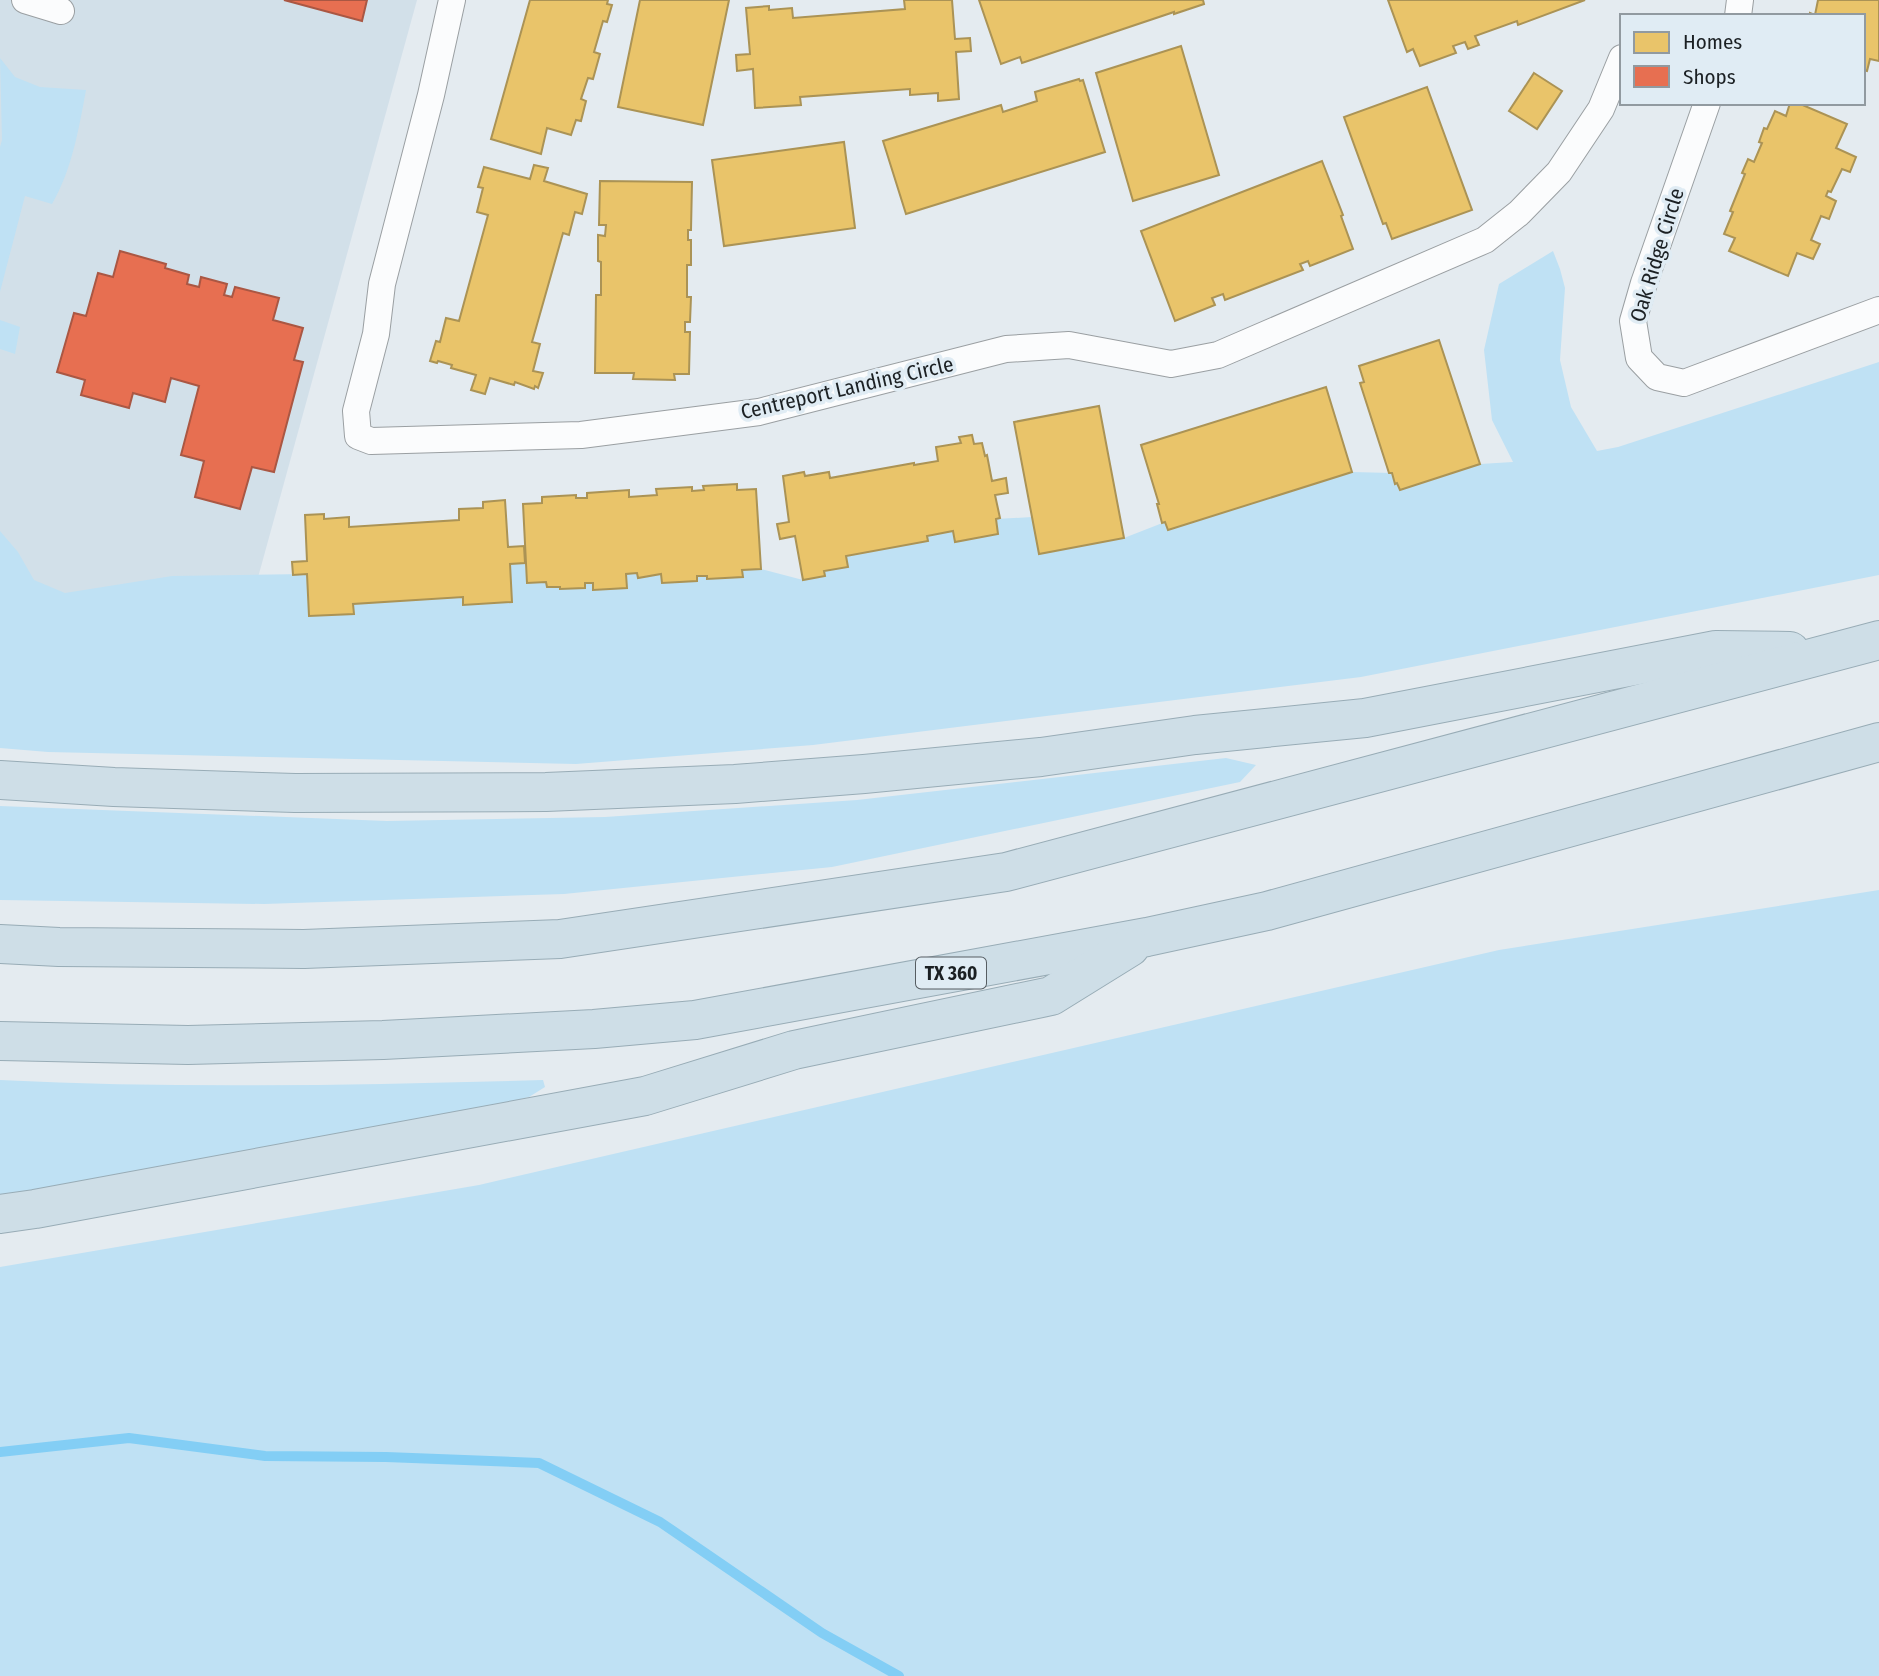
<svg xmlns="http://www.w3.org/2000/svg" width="1879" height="1676" font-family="'Fira Sans Condensed',sans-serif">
  <rect width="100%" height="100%" fill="#e4ebf0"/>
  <!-- built -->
  <polygon fill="#d2e0e9" points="0,0 417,0 238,650 0,583"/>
  <!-- green -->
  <g fill="#bfe1f4">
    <path d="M 0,58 L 15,77 L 40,87 L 86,90 C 79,128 72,170 52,204 L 25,196 L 0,292 L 0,147 L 2,140 Z"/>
    <polygon points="1553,251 1560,269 1565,288 1560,360 1571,407 1597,451 1618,447 1879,362 1879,575 1361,677 813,745 576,764 48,752 0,748 0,531 18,552 34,580 65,593 172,576 307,574 309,614 314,616 353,614 353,604 463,597 464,605 511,602 510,564 525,563 527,583 546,582 547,587 560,587 561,589 585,588 585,583 593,583 594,590 626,588 626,574 637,573 638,578 661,574 707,576 708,579 742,577 742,570 761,569 803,580 825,576 824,571 847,567 846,556 928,541 927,536 953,531 955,542 998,534 996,519 1032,517 1040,554 1124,538 1165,522 1169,530 1352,472 1392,473 1395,483 1397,483 1400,490 1480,464 1513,462 1492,420 1484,350 1499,284"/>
    <polygon points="0,320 20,327 15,354 0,349"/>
    <polygon points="1226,758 1256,765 1240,782 832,867 564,894 264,904 0,900 0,806 387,821 605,817 857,800"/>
    <polygon points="1879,890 1879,1676 0,1676 0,1267 479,1185 1499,950"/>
    <path d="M 0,1080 C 181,1089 362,1085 543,1080 L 545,1087 L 529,1097 L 440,1119 L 0,1204 Z"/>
  </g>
  <!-- homes -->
  <g fill="#e9c46a" stroke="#ab9355" stroke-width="2">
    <polygon points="530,0 608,0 607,4 612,5 607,22 603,21 594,52 600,54 593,79 588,78 581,99 586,101 581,121 576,120 571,135 547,128 541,154 491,139"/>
    <polygon points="640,0 729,0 703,125 618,107"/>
    <polygon points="904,0 952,0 955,39 970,38 971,51 956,52 959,99 938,101 938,93 910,95 910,89 800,97 801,105 755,108 753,69 737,71 736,55 750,54 746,8 769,6 769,10 792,8 793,18 905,9"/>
    <polygon points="979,0 1203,0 1204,4 1174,14 1174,12 1022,63 1020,57 1001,64"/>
    <polygon points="1388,0 1585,0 1518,25 1517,21 1475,36 1479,45 1468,49 1465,42 1453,46 1456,53 1420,66 1413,49 1407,52"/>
    <polygon points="1818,0 1879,0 1879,61 1870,59 1867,71 1863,70 1863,16 1810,16 1810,13 1815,15"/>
    <polygon points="1181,46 1219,175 1133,201 1096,73"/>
    <polygon points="1534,73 1562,91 1537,129 1509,111"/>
    <polygon points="1079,79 1080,81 1083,80 1105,152 906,214 883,141 1001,105 1003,112 1037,101 1035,92"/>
    <polygon points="1427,87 1472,210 1392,239 1386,223 1383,224 1344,117"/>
    <polygon points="1790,103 1798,103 1847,124 1836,148 1856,157 1850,172 1842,169 1831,192 1828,191 1826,196 1836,201 1829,219 1821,216 1811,240 1820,244 1813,259 1797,253 1788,276 1729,251 1735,238 1724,234 1733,212 1730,211 1745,174 1742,173 1748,159 1754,162 1762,143 1759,142 1764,128 1767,129 1775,111 1786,116"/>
    <polygon points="844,142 855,228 724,246 712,160"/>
    <polygon points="1322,161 1343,215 1341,216 1353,249 1310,266 1308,261 1300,264 1303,270 1225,300 1223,294 1212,298 1215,305 1175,321 1141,231"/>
    <polygon points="534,165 548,168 544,181 587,194 582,214 575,212 569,235 563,233 532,342 540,344 533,371 543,373 538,388 535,386 534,389 515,382 514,385 490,378 485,394 471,390 476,375 451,368 452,365 438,361 437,363 430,361 436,341 440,342 446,318 459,321 488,215 477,212 483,188 478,187 484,167 530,179"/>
    <polygon points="600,181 692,182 691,230 688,230 688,240 691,240 691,265 687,265 687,297 691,297 690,322 685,322 685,332 690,332 689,374 674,374 675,380 633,379 634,373 595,373 596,295 601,295 601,262 598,261 598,235 605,236 606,225 599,225"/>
    <polygon points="1439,340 1480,464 1400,490 1397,483 1395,484 1392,473 1389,473 1360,383 1364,382 1359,366"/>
    <polygon points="1326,387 1352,472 1168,530 1165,522 1162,523 1157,504 1159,504 1141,445"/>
    <polygon points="1099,406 1124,538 1039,554 1014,422"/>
    <polygon points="972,435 974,444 982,443 985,456 987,455 992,481 1006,478 1008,493 995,495 1000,518 996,519 998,534 955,542 953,531 927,536 928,541 846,556 848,567 824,571 825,576 803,580 795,536 780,539 777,524 789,522 783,476 804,472 805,476 829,472 830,478 914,463 914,465 938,461 936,447 961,443 959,437"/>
    <polygon points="737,484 737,490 756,489 761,569 742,570 743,577 707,579 707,576 697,576 697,581 662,583 661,574 638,578 637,573 626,574 627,588 593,590 593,583 585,583 585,588 560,589 560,587 547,587 546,582 527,583 523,504 542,503 542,497 576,495 576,498 587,498 587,493 629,490 629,497 657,495 656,489 692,487 692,491 704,490 703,486"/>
    <polygon points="505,500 508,547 524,546 525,563 510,564 512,602 463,605 463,597 353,604 354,614 309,616 307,574 293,575 292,562 307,561 305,515 324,514 324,519 349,517 349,527 459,520 459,509 483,508 483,502"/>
  </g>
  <!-- shops -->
  <g fill="#e76f51" stroke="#aa5743" stroke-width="2">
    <polygon points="284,0 367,0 362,21"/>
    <polygon points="120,251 166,264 165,268 189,275 187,284 199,287 201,277 227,284 224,295 232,297 235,287 279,298 273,320 303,328 294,360 303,362 274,472 252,467 240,509 195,497 204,461 181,455 199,386 171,378 165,402 133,393 129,408 81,395 85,380 57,372 74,313 86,316 98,273 113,277"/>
  </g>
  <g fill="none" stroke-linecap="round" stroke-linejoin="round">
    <!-- stream -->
    <polyline stroke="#83cef5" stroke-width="10" points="0,1452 129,1438 265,1456 386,1457 539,1463 660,1522 822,1633 899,1676"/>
    <defs>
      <g id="minor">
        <polyline points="25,0 61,11"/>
        <polyline points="452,0 431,95 382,284 376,334 356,411 358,436 371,441 581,435 759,412 1006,349 1069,345 1171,364 1218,355 1485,240 1519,213 1559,172 1601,109 1622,58"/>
        <polyline points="1738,16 1740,0"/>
        <polyline points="1707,103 1644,283 1633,321 1639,358 1657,377 1684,383 1879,310"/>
      </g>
      <g id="motorway">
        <polyline points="0,780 114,787 295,793 546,792 735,784 864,774 1041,757 1195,735 1365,718 1716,650 1790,651"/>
        <polyline points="0,944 59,947 304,949 560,939 1006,872 1879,640"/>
        <polyline points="0,1041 188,1045 383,1040 594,1029 695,1020 1147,937 1267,911 1879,742"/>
        <polyline points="0,1214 35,1209 645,1096 794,1050 1051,996 1130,947"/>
      </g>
    </defs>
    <!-- minor casing -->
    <use href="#minor" stroke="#9a9fa2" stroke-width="28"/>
    <!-- motorway casing -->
    <use href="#motorway" stroke="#98acb6" stroke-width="40"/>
    <!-- minor -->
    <use href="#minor" stroke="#fbfcfd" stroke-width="26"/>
    <!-- motorway -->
    <use href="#motorway" stroke="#cedee7" stroke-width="38"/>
  </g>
  <g text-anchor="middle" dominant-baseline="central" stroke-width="7" stroke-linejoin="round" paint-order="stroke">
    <!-- shield labels -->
    <rect fill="#e0ecf4" stroke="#565d62" stroke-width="2" x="916" y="957.5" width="70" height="31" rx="5"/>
    <g font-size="19" font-weight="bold" fill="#1b2023">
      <text x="951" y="973">TX 360</text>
    </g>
    <!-- street labels -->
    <g font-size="21" fill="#1b2023" stroke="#e0ecf4">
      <text transform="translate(1657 255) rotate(-73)">Oak Ridge Circle</text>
      <text transform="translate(847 388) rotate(-13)">Centreport Landing Circle</text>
    </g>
  </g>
  <!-- legend -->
  <rect x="1620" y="14" width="245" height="91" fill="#e0ecf4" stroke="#919aa0" stroke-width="2"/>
  <rect x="1634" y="32" width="35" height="21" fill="#e9c46a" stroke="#919aa0" stroke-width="2"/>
  <text x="1683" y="49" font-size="21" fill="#1b2023">Homes</text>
  <rect x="1634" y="66" width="35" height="21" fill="#e76f51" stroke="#919aa0" stroke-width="2"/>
  <text x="1683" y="84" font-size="21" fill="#1b2023">Shops</text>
</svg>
